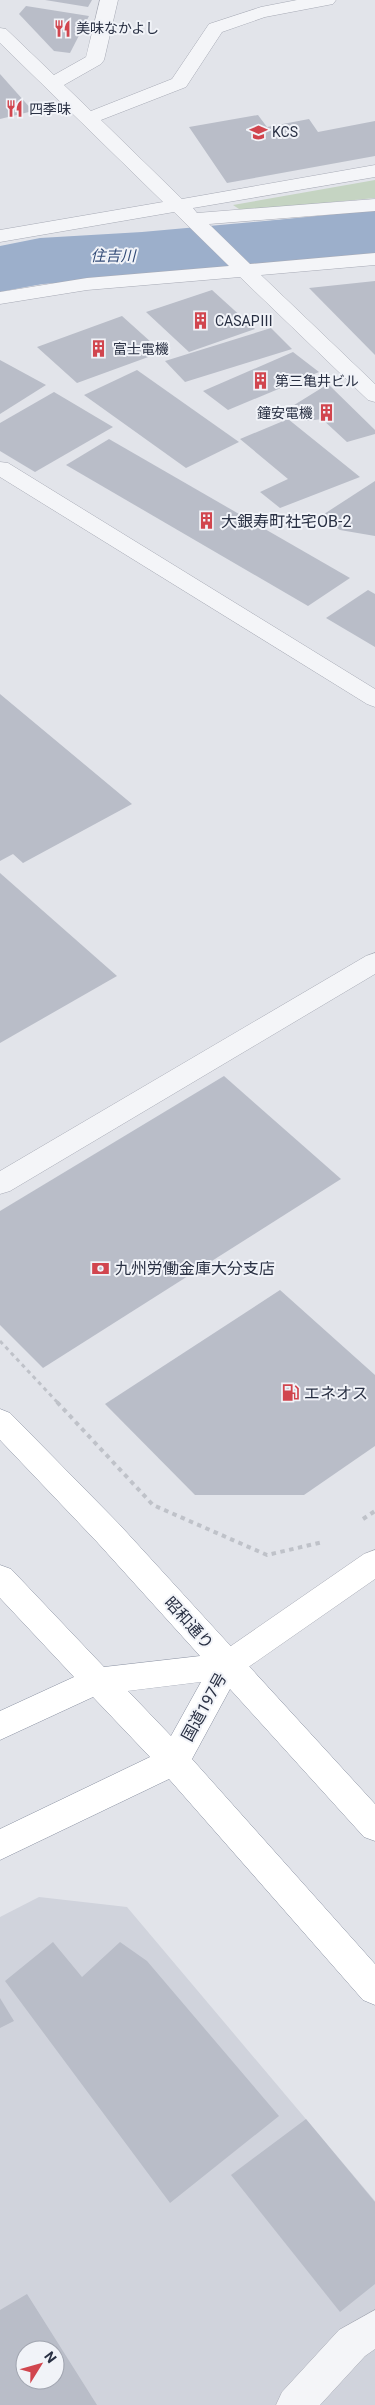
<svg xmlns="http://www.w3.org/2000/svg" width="375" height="2405" font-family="Roboto,'Noto Sans JP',sans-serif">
  <rect width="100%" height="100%" fill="#e2e4ea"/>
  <!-- built -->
  <path fill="#d0d3dc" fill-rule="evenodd" d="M 39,1897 L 127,1907 L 375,2201 L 375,2405 L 0,2405 L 0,1917 ZM 25,2350 L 55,2350 L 55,2380 L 25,2380 Z"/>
  <!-- green -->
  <polygon fill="#c5d4c2" points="375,180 375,198 242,211 233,205"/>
  <!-- water -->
  <g fill="#9cafcb">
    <polygon points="375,210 375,249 279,258 242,224"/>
    <polygon points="174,231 204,265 61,281 0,291 0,254 112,237"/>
  </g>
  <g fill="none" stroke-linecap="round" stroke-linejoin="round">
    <!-- river -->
    <polygon fill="#9cafcb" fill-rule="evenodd" points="375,211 375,255 142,278 40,284 0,292 0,246 40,238 142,232"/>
  </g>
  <!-- building -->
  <g fill="#b9bdc8" fill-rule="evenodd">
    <polygon points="45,0 92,0 88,7"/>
    <polygon points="26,6 89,16 70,53 54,51 19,14"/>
    <polygon points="0,74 33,111 0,119"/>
    <polygon points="258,115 267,127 309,119 318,132 375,121 375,156 227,183 189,127"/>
    <polygon points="375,281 375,355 309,288"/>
    <polygon points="212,290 255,329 189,352 146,312"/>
    <polygon points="122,316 162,352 77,383 37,347"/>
    <polygon points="271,328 292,349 185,382 165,361"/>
    <polygon points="293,352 319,372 228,410 203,391"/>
    <polygon points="0,360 46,385 0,414"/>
    <polygon points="137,370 239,442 186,468 84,395"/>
    <polygon points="328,384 375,430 375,434 347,442 322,419 306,421 291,407"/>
    <polygon points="54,392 113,427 35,472 0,451 0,423"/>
    <polygon points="288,419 360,477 280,508 260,492 288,479 240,439"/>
    <polygon points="109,439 350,578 308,606 66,465"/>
    <polygon points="375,481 375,536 340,530 321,516"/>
    <polygon points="368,590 375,594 375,647 326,618"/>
    <polygon points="0,694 132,804 23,863 13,854 0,861"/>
    <polygon points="0,873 117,976 0,1043"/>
    <polygon points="224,1076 341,1179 43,1368 0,1325 0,1211"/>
    <polygon points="280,1290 375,1375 375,1446 304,1495 195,1495 105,1404"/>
    <polygon points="53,1942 82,1977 120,1942 147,1961 279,2116 170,2203 5,1981"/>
    <polygon points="0,1998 14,2021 0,2028"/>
    <polygon points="306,2119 375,2202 375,2284 340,2312 231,2175"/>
    <path d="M 27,2294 L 97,2405 L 0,2405 L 0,2310 ZM 25,2350 L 55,2350 L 55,2380 L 25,2380 Z"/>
  </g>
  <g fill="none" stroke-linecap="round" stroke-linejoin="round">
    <defs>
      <g id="street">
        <polygon points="100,0 118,0 104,60 101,64 64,85 91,111 172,79 209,24 261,7 297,0 336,0 333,4 265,17 222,32 186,87 101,120 182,199 375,165 375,177 193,208 197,213 375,199 375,211 209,224 250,264 375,253 375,265 261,275 375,384 375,402 368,400 240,277 87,290 0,304 0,292 87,278 229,266 174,212 0,242 0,230 163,202 0,43 0,28 6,29 54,75 86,57"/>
        <polygon points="0,462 8,463 375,689 375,707 367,704 0,477"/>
        <polygon points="375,953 375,974 10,1191 0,1194 0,1171 366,956"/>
        <polygon points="375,2310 375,2349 365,2356 320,2405 276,2405 282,2392 339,2330"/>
      </g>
      <polygon id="secondary" points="375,1550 375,1579 237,1675 226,1679 215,1675 210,1666 215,1657 364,1554"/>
      <path id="highway" d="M 0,1409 L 10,1413 L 119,1524 L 375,1804 L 375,1841 L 364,1837 L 230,1689 L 192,1759 L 375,1964 L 375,2005 L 363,2000 L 169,1779 L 0,1860 L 0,1829 L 150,1757 L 93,1697 L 0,1740 L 0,1711 L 74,1677 L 0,1598 L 0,1565 L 11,1569 L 104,1667 L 200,1656 L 97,1542 L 0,1440 ZM 201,1682 L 171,1736 L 128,1691 Z"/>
    </defs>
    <!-- street casing -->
    <use href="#street" stroke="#a7aab5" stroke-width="1"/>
    <!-- secondary casing -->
    <use href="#secondary" stroke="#a7aab5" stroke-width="1"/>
    <!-- highway casing -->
    <use href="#highway" stroke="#8990a1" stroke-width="1"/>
    <!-- path-far1 -->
    <polyline stroke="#bfc2c9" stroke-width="3" stroke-dasharray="4 4" stroke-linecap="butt" points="0,1341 58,1403"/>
    <!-- path -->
    <g stroke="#bfc2c9" stroke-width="4" stroke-dasharray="4.5 4.5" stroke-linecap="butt">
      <polyline points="57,1402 153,1505 267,1555 323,1542"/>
      <polyline points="363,1519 375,1511"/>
    </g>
    <!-- street -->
    <use href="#street" fill="#f4f5f8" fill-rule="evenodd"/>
    <!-- secondary -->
    <use href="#secondary" fill="#fff" fill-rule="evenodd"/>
    <!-- highway -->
    <use href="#highway" fill="#fff" fill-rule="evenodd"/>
  </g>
  <!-- icons -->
  <defs>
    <symbol id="restaurant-bare" viewBox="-9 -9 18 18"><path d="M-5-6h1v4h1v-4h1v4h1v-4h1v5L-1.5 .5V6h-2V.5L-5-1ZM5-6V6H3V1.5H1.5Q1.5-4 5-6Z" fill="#d1454e" stroke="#f1f3f8" stroke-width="2.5" paint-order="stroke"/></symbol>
    <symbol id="school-bare" viewBox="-9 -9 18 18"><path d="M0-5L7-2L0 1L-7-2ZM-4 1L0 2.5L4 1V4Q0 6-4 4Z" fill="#d1454e" stroke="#f1f3f8" stroke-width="2.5" paint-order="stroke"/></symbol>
    <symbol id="building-bare" viewBox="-9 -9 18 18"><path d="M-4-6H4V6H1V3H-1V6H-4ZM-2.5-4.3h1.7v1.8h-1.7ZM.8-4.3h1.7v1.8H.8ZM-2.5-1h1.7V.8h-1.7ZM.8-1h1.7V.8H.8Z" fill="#d1454e" stroke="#f1f3f8" stroke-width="2.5" paint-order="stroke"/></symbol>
    <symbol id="bank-bare" viewBox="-9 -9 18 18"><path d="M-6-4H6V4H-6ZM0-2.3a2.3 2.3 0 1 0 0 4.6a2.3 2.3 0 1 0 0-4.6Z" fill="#d1454e" stroke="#f1f3f8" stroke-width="2.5" paint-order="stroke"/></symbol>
    <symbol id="fuel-bare" viewBox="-9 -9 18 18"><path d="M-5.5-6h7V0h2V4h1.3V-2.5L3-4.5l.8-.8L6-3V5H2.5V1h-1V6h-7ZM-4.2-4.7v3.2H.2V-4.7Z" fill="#d1454e" stroke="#f1f3f8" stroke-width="2.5" paint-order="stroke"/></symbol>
  </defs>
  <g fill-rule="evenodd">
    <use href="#restaurant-bare" x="50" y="16" width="25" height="25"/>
    <use href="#restaurant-bare" x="2" y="96" width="25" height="25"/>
    <use href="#school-bare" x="246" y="120" width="25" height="25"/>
    <use href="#building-bare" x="188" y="308" width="25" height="25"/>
    <use href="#building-bare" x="86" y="336" width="25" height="25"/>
    <use href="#building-bare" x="248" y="368" width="25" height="25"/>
    <use href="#building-bare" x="314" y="400" width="25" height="25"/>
    <use href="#building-bare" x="194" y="508" width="25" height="25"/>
    <use href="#bank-bare" x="88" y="1256" width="25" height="25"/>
    <use href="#fuel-bare" x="278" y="1380" width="25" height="25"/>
  </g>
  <g text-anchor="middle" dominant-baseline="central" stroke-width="4" stroke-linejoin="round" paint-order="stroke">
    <!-- far-poi labels -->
    <g font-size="14" fill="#293043" stroke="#f1f3f8" text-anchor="start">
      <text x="76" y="28">美味なかよし</text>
      <text x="29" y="109">四季味</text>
      <text x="272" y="132">KCS</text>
      <text x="215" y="321">CASAPⅢ</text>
      <text x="113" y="349">富士電機</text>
      <text x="275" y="381">第三亀井ビル</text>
      <text x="313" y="413" text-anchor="end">鐘安電機</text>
    </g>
    <!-- far-water labels -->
    <g font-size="15" font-style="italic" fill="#324b77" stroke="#f1f3f8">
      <text x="113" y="256">住吉川</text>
    </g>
    <!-- poi labels -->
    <g font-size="16" fill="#293043" stroke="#f1f3f8" text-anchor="start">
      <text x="221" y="521">大銀寿町社宅OB-2</text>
      <text x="115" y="1268">九州労働金庫大分支店</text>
      <text x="304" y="1393">エネオス</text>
    </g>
    <!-- street labels -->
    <g font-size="16" fill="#293043" stroke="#f1f3f8">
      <text transform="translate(189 1623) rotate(48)">昭和通り</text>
      <text transform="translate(204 1707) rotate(-61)">国道197号</text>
    </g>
  </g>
  <!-- north arrow -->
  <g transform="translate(40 2365) rotate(53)"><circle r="24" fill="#f1f3f8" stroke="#a1a5b0"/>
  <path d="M0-4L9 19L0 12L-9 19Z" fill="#d1454e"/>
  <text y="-8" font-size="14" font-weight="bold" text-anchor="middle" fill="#293043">N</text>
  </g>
</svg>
